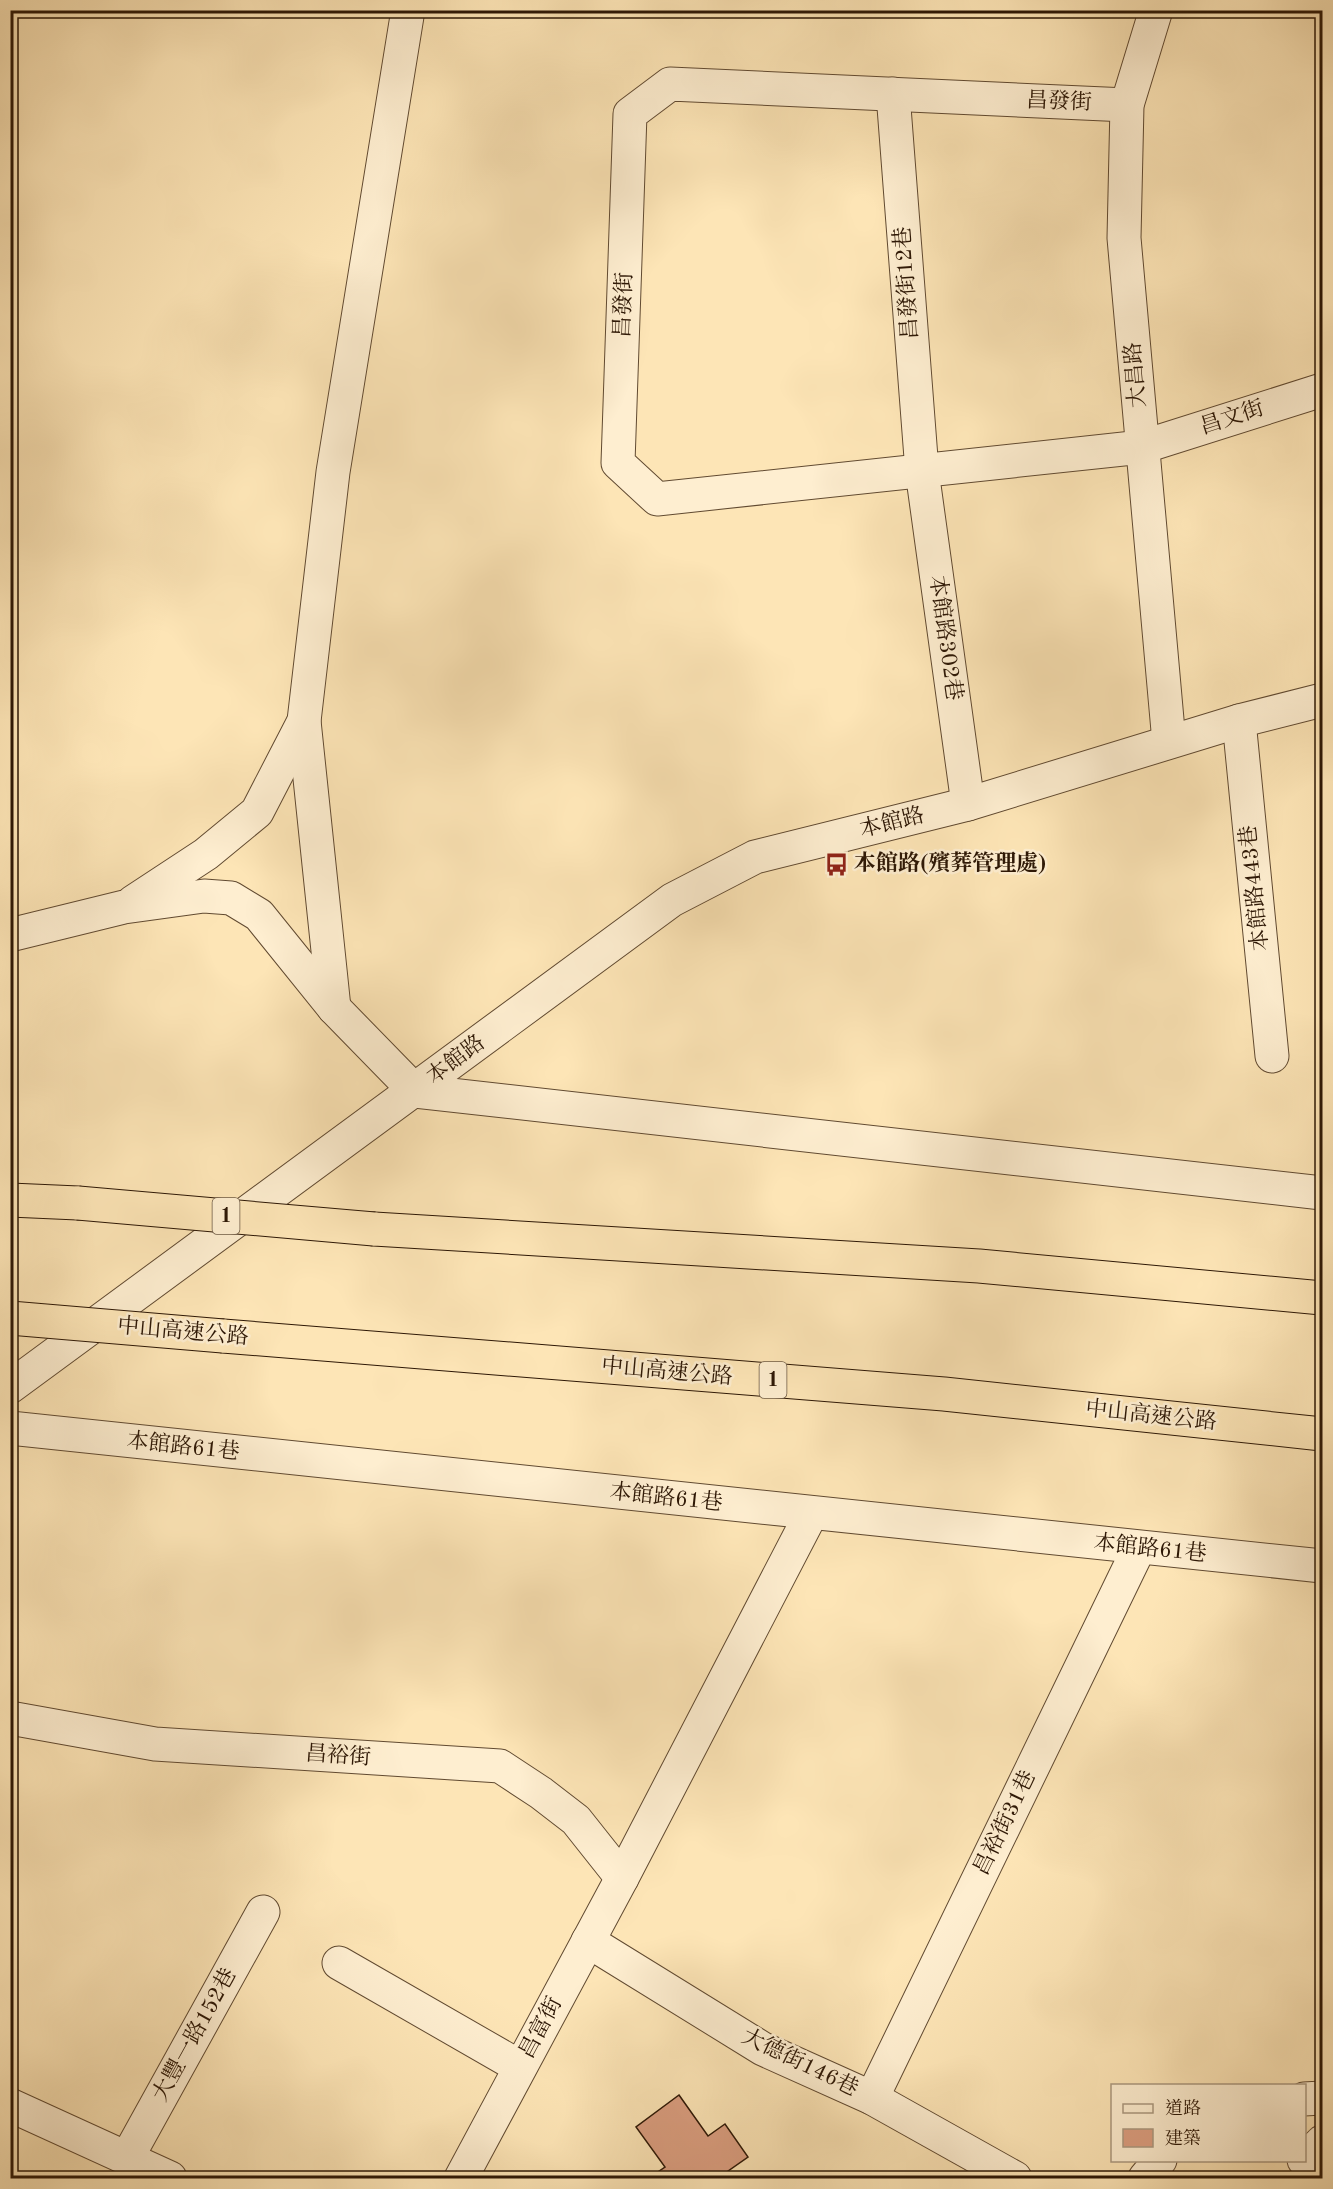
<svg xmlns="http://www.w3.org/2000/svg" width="1333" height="2189" font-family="'Old Standard TT','Noto Serif TC',serif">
  <rect width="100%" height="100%" fill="#fde5b6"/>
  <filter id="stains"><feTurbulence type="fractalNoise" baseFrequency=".00333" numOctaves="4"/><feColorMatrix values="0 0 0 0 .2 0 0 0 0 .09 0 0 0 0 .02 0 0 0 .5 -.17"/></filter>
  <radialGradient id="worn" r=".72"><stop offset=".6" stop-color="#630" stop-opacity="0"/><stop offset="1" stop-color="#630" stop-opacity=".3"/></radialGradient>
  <!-- building -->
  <polygon fill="#db9e80" stroke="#2d1705" stroke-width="1.5" points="679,2095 708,2136 725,2124 748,2157 718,2178 649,2178 665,2167 636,2127"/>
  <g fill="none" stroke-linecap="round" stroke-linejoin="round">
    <defs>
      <g id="minor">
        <polyline points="1156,10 1127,105 1124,238 1169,742"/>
        <polyline points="893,94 922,471 968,804"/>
        <polyline points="1127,105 670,84 630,114 618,463 657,499 1142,447 1322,390"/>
        <polyline points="1239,721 1272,1056"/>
        <polyline points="133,902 206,854 257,812 304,721"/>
        <polyline points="10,935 124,907 204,896 231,898 259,915 334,1008 415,1091 1322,1193"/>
        <polyline points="334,1008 304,721 333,472 408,10"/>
        <polyline points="10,1387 672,900 755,857 968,804 1239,721 1322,700"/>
        <polyline points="10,1428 1322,1566"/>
        <polyline points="10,1718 155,1744 500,1766 541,1793 576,1820 622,1878"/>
        <polyline points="588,1941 763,2049 872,2098 1015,2178"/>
        <polyline points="339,1963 520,2067"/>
        <polyline points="872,2098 1139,1548"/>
        <polyline points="1304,2099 1322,2098"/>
        <polyline points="10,2105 170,2178"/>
        <polyline points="127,2158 263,1912"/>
        <polyline points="1304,2160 1322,2142"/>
        <polyline points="461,2178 622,1878 811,1514"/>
        <polyline points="1145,2178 1160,2160"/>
      </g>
      <g id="highway">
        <polyline points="10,1200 78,1203"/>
        <polyline points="374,1229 979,1266 1322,1298"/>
        <polyline points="223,1336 944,1394 1322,1434"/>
      </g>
    </defs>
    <!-- minor casing -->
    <use href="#minor" stroke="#614a31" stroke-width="35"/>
    <!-- highway casing -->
    <use href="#highway" stroke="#2d1705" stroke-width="35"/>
    <!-- minor -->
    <use href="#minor" stroke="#feeed0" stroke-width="33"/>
    <!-- highway -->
    <use href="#highway" stroke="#fde5b6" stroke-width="33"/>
    <defs>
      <g id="highway-bridge">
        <polyline points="78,1203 374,1229"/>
        <polyline points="10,1318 223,1336"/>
      </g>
    </defs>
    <!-- highway-bridge casing -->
    <use href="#highway-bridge" stroke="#2d1705" stroke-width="35" stroke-linecap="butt"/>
    <!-- highway-bridge -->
    <use href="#highway-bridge" stroke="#fde5b6" stroke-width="33"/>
  </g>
  <!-- icons -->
  <defs>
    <symbol id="bus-bare" viewBox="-9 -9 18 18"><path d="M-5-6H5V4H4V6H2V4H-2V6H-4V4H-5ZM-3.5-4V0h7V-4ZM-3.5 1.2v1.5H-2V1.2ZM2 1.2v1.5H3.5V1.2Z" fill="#8f2418" stroke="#feeed0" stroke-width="2.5" paint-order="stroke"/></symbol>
  </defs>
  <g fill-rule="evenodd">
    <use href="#bus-bare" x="820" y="848" width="33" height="33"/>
  </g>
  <g text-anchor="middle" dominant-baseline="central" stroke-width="5" stroke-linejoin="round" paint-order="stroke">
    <!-- shield labels -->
    <g fill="#feeed0" stroke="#6c5842" stroke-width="1.5">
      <rect x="212.5" y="1198" width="27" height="36" rx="4.5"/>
      <rect x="759.5" y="1362" width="27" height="36" rx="4.5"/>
    </g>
    <g font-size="21" font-weight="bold" fill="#2d1705">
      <text x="226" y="1216">1</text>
      <text x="773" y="1380">1</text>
    </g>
    <!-- street labels -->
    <g font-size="22" fill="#2d1705" stroke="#feeed0">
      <text transform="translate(1059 102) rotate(2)">昌發街</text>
      <text transform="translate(907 283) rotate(-94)">昌發街12巷</text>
      <text transform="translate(624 305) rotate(-88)">昌發街</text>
      <text transform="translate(1136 375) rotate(-95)">大昌路</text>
      <text transform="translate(1232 418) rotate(-18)">昌文街</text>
      <text transform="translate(945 638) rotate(82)">本館路302巷</text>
      <text transform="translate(892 823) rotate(-14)">本館路</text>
      <text transform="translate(1255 888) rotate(-96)">本館路443巷</text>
      <text transform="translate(456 1060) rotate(-37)">本館路</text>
      <text transform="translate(183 1332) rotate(5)">中山高速公路</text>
      <text transform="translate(667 1372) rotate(5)">中山高速公路</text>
      <text transform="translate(1151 1416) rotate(6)">中山高速公路</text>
      <text transform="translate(183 1447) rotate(6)">本館路61巷</text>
      <text transform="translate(666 1498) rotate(6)">本館路61巷</text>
      <text transform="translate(1150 1549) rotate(6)">本館路61巷</text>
      <text transform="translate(338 1756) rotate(4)">昌裕街</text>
      <text transform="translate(1005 1823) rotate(-64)">昌裕街31巷</text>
      <text transform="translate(541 2028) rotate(-62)">昌富街</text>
      <text transform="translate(195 2035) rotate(-61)">大豐一路152巷</text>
      <text transform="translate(800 2063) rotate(26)">大德街146巷</text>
    </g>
    <!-- poi labels -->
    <g font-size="22" font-weight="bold" fill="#2d1705" stroke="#feeed0" text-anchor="start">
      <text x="854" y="864">本館路(殯葬管理處)</text>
    </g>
  </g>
  <!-- margin -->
  <rect width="1333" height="2189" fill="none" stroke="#fde5b6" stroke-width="36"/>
  <rect x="12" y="12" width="1309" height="2165" fill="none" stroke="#2d1705" stroke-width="3"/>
  <rect x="18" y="18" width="1297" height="2153" fill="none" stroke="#2d1705" stroke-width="1.5"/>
  <!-- legend -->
  <rect x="1111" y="2084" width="195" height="78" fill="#feeed0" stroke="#aa987f" stroke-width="1.5"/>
  <rect x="1123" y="2104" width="30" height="9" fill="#feeed0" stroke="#aa987f" stroke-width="1.5"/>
  <text x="1165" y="2114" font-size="18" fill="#2d1705">道路</text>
  <rect x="1123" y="2129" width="30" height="18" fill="#db9e80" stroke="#aa987f" stroke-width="1.5"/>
  <text x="1165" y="2144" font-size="18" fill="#2d1705">建築</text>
  <rect width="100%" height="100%" filter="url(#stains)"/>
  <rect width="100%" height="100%" fill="url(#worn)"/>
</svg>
